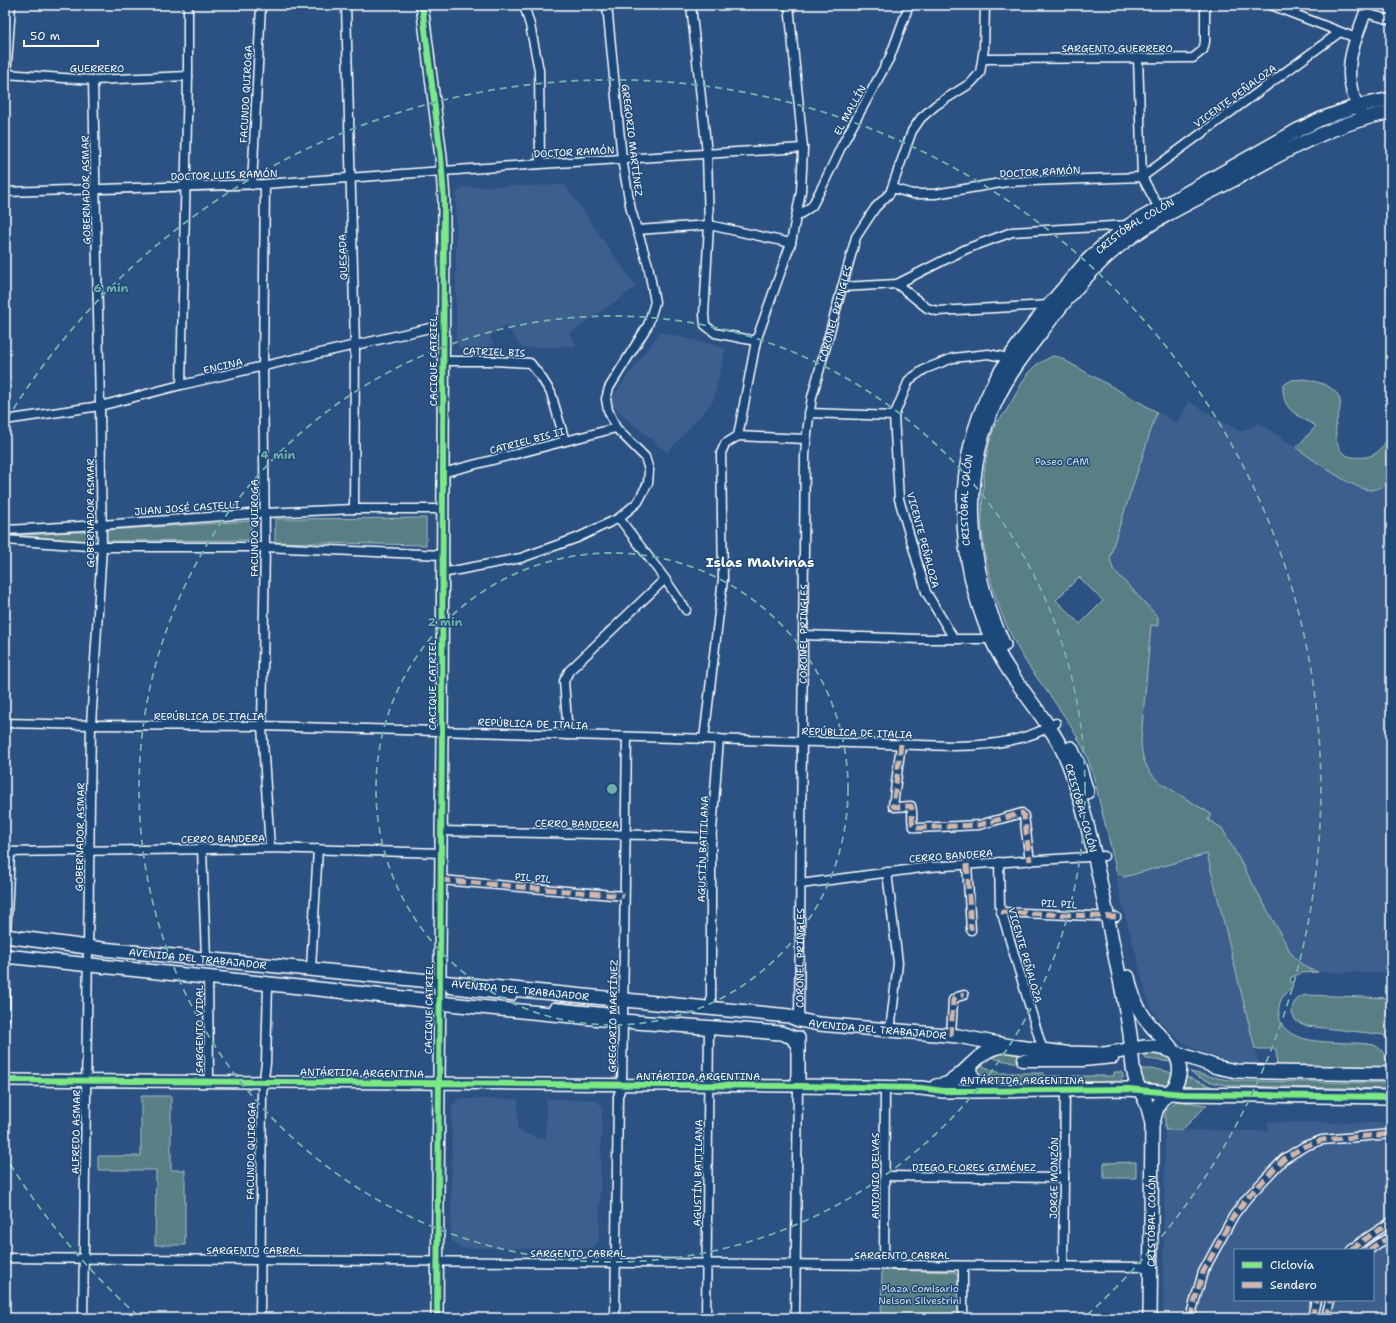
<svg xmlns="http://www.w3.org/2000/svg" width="1396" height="1323" font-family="'Shantell Sans',sans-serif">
  <rect width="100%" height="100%" fill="#2b5282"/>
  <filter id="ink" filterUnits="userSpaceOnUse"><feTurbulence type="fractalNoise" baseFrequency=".025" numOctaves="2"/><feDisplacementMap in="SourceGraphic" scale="8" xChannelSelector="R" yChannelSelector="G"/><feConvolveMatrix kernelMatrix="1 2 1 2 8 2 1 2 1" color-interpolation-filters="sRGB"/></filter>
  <g filter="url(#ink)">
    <!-- built -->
    <g fill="#3e5f8e" fill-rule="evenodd">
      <polygon points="565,185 636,287 569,334 577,346 522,348 506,325 489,337 494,344 487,349 461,349 456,343 456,194 463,187"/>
      <polygon points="660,332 726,348 713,401 667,453 611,405 611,399"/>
      <polygon points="1189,402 1241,432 1259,423 1352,484 1377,489 1391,480 1391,973 1318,972 1305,967 1299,963 1291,953 1208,820 1210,814 1159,782 1149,772 1143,760 1141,739 1151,624 1113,569 1111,563 1111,551 1157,412 1177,423"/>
      <polygon points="1207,854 1258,1063 1232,1062 1206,1054 1181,1041 1161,1022 1151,1008 1148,1000 1117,884 1117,874 1121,874 1124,877"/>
      <polygon points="458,1099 518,1099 518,1130 537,1138 546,1138 546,1099 596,1100 602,1106 599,1242 592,1248 459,1248 451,1239 452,1105"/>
      <path d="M 1268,1122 L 1391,1123 L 1391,1318 L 1163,1318 L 1165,1130 L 1268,1131 ZM 1235,1250 L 1373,1250 L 1373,1300 L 1235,1300 Z"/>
    </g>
    <!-- green -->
    <g fill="#597f84" stroke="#acbfc2" fill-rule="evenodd">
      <path d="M 1053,356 L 1059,357 L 1157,412 L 1113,546 L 1110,558 L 1113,569 L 1158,617 L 1158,626 L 1151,625 L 1141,739 C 1141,757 1146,770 1159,782 L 1211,814 L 1208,820 L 1222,828 L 1291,953 C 1299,963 1306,969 1318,972 L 1301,973 L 1290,978 L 1293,986 C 1284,993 1277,1002 1279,1015 C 1283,1051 1349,1039 1374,1045 C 1384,1050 1389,1059 1385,1069 L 1277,1069 L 1276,1049 L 1255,1049 L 1207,854 L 1124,877 L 1121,874 L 1117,874 C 1112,851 1106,827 1100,804 C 1096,786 1092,768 1085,752 C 1071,722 1049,695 1030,668 C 1003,628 986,578 982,530 C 981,511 983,493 984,475 C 986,457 990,426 1005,413 L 1028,373 L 1036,365 ZM 1079,577 L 1103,601 L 1080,624 L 1056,600 Z"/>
      <path d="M 1305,379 C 1317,382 1330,384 1338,395 C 1344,404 1337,416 1336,425 C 1335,438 1337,455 1352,457 C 1361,458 1368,458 1376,453 C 1385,447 1388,437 1391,427 L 1391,480 C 1385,485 1379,489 1372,490 C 1354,491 1312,458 1296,448 L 1316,426 C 1306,420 1289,413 1285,401 C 1283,396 1283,390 1283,385 L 1292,380 Z"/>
      <polygon points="426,518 426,545 275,542 275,519"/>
      <polygon points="251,521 251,540 106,541 107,530"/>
      <polygon points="95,531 94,541 5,536"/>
      <path d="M 1306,995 L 1391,998 L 1391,1041 L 1383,1035 L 1377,1034 L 1307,1026 L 1296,1021 L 1292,1014 C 1291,1005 1296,997 1306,995 Z"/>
      <path d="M 1000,1051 L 1020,1055 L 1071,1059 C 1044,1061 1014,1067 988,1056 Z"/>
      <polygon points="1150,1051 1171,1057 1172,1062 1146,1059 1144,1056 1144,1053"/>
      <path d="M 979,1064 L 994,1071 L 1002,1073 L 1044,1073 L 1044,1076 L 1114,1076 L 1114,1072 L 1121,1072 L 1123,1074 L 1123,1078 L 1118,1083 L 1001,1085 C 991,1083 971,1078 979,1064 Z"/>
      <path d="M 1142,1069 C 1152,1069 1164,1069 1173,1074 L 1169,1086 C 1151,1086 1144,1090 1140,1070 Z"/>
      <path d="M 1190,1072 L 1223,1079 L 1243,1081 L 1391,1083 L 1391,1089 L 1232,1086 C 1217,1084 1203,1081 1190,1072 Z"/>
      <polygon points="1184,1076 1226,1092 1180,1089"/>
      <polygon points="141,1096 171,1096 171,1170 185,1170 185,1245 155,1245 156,1170 98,1170 98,1156 141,1156"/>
      <polygon points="1177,1101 1207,1105 1182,1130 1165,1130 1165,1110"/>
      <polygon points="1136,1162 1136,1178 1104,1178 1104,1163"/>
      <polygon points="882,1270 955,1272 958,1275 959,1280 958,1318 881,1318"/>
    </g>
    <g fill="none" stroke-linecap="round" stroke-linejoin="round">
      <!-- stream -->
      <polyline stroke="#8eb0c5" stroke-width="3" points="1388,510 1391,504"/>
      <defs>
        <g id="street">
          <polyline points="346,5 355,346 354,509"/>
          <polyline points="524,5 530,25 539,70 540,164"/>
          <polyline points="691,5 707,153 709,225 704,315 705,325 715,333 756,341"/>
          <polyline points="1271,5 1356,38"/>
          <polyline points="1365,13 1391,20"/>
          <polyline points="1138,58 1142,177 1159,208"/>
          <polyline points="983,59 1193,58 1203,50 1205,42 1205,5"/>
          <polyline points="5,74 93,80 188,76"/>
          <polyline points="5,94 11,5"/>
          <polyline points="1142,177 1340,32"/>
          <polyline points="265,184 263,367 265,547 262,726 270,848"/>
          <polyline points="252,185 261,5"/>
          <polyline points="892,188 913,194 935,194 1007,182 1142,177"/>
          <polyline points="5,192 265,184 540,164 803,148"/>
          <polyline points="796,217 812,206 823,185 842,145 890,57 909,5"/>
          <polyline points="637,230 709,225 791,243"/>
          <polyline points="897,284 927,308 937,311 1050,305"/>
          <polyline points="842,287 897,284 966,249 1012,232 1129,225"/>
          <polyline points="443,361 494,361 530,363 541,377 551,393 565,441"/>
          <polyline points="181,385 188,76 188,5"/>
          <polyline points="809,413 894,416"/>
          <polyline points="5,420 100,406 181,385 443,325"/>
          <polyline points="738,436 756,341 791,243 801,191 803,148 789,5"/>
          <polyline points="442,473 616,428"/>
          <polyline points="619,518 665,579 686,610"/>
          <polyline points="5,530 101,525 264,513 354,509 442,509"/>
          <polyline points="5,540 102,547 265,547 442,555"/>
          <polyline points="442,573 521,558 577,538 619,518 638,502 648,483 649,470 645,457 616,428 608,410 606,399 609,388 648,325 655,302 648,265 631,210 622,159 607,5"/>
          <polyline points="803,635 919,639 992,639"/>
          <polyline points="954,639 926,592 899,499 894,416 909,380 925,369 953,358 988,354 1009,358"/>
          <path d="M 5,723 L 91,725 L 262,726 L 953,746 C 987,746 1027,741 1056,723"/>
          <polyline points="568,735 564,681 569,671 665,579"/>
          <polyline points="704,739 723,579 721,453 725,444 738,436 805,439"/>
          <path d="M 901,744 L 893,806 L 895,807 L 911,806 C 914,813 910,821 914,827 L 918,828 L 979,825 L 1022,813 L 1024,816 L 1030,861"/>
          <polyline points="441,831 649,835 712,838"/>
          <polyline points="202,849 206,958"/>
          <polyline points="5,852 270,848 441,853"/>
          <polyline points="999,862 1000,907 1043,1051"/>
          <polyline points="967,864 971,930"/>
          <polyline points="887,872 898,963 890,1031"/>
          <polyline points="441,880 624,896"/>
          <polyline points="800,884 929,867 1104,856"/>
          <polyline points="1001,912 1116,917"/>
          <polyline points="6,936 10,853"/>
          <polyline points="311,968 318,849"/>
          <polyline points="208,978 209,1081"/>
          <polygon points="450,985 512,992 512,996 450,989 449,987"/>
          <polygon points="554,1007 612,1013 613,1015 611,1017 553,1011"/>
          <polyline points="711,1008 711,843 719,739"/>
          <polyline points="5,1018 6,956"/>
          <path id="s1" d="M 799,1020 L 805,457 C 806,436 809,417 812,397 L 856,237 L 875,208 L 890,193 L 912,131 L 921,118 L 936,105 L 971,83 L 980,73 L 984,48 L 985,5"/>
          <polyline points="951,1036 953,1000 957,997 964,995"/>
          <polygon points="1022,1059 1114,1059 1083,1062 1022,1062"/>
          <polyline points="885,1176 1064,1178"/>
          <polyline points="1351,1250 1365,1239 1391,1222"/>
          <polyline points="1369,1250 1379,1243 1391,1237"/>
          <polyline points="5,1258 1151,1267"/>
          <polyline points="884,1265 885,1088"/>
          <polyline points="1063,1266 1065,1090"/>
          <polyline points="83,1318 91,725 102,547 100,406 93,80"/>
          <polyline points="260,1318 262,1093 266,1063 268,984"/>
          <polyline points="615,1318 618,1096 622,1085 627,737"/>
          <polyline points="706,1318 709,1028"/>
          <polyline points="795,1318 798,1086"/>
          <polyline points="963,1318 963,1266"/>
          <polyline points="1190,1318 1203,1272 1234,1215 1247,1198 1284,1159 1305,1146 1322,1140 1391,1134"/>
          <polyline points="1312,1318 1316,1300"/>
          <polyline points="1326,1318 1330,1300"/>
        </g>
        <g id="secondary">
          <polyline points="422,5 441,157 444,200 442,732 437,1318"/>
          <path d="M 1361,113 C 1338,71 1354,46 1368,5"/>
          <polyline points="5,1080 798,1086"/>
        </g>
        <g id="primary">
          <path d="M 1004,645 C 968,570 959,475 997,399 C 1010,371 1029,348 1048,323 C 1070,294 1094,265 1123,243 C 1157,217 1197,199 1235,179 C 1285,151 1334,123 1391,112"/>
          <polyline points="1071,748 1079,766 1087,792"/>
          <path id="s2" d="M 5,936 L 102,949 L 789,1016 L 799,1020 L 819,1024 L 958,1036 L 1010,1046 L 1065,1053 L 1105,1054 L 1145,1047 L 1155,1047 L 1165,1049 L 1217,1067 L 1236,1071 L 1268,1072 L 1391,1074"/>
          <polyline points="5,956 423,1000 449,1004 622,1021 781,1033 792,1037 798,1046"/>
          <path d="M 1128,977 C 1131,992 1135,1005 1144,1017 C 1156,1035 1184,1051 1179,1075 C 1176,1091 1167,1091 1160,1102 C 1156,1108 1155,1116 1153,1122"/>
          <polyline points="798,1038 798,1086 921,1088 943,1091 977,1091 1128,1089 1183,1094 1391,1097"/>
          <path d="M 971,1065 C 969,1079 978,1085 991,1088"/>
          <path d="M 936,1086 L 947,1084 L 953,1080 C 970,1069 981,1048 1003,1046"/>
          <path id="s3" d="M 1150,1318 L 1152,1124 C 1150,1116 1149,1108 1145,1100 C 1141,1091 1135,1083 1134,1073 C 1131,1058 1132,1043 1129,1028 C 1124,995 1116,963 1110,930 C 1099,876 1089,823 1071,770 C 1054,721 1012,686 991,638 C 957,559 952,466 992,387 C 1008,356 1030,328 1052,302 C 1064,288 1076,274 1088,260 C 1101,247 1115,236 1130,225 L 1298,130 L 1321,119 L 1357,106 L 1391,99"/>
        </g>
      </defs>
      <!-- street casing -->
      <use href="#street" stroke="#fff" stroke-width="11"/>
      <!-- secondary casing -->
      <use href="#secondary" stroke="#fff" stroke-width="14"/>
      <!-- primary casing -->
      <use href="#primary" stroke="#fff" stroke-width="16"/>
      <!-- street -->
      <use href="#street" stroke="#1f4a7a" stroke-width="8"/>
      <!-- secondary -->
      <use href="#secondary" stroke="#1f4a7a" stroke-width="11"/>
      <!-- primary -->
      <use href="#primary" stroke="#1f4a7a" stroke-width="13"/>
      <!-- quiet -->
      <g stroke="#d1b7ad" stroke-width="5" stroke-dasharray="10 5" stroke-linecap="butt">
        <path d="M 901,744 L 893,806 L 895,807 L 911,806 C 914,813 910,821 914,827 L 918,828 L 979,825 L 1022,813 L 1024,816 L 1030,861"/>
        <polyline points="967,864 971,930"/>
        <polyline points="441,880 624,896"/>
        <polyline points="1001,912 1116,917"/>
        <polyline points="951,1036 953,1000 957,997 964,995"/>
        <polyline points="1351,1250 1365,1239 1391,1222"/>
        <polyline points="1369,1250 1379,1243 1391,1237"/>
        <polyline points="1190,1318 1203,1272 1234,1215 1247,1198 1284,1159 1305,1146 1322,1140 1391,1134"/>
        <polyline points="1312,1318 1316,1300"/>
        <polyline points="1326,1318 1330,1300"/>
      </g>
      <defs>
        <g id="cycleway">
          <polyline points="422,5 441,157 444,200 442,732 437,1318"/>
          <polyline points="5,1080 798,1086 921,1088 943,1091 977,1091 1128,1089 1183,1094 1391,1097"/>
        </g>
      </defs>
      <!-- cycleway casing -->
      <use href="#cycleway" stroke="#1f4a7a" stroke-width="8"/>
      <!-- cycleway -->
      <use href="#cycleway" stroke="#7ce984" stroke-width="6"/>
    </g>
  </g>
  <!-- distance rings -->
  <g fill="none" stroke="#6fada8" stroke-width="2" stroke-dasharray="7 5">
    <circle cx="612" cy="789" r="236"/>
    <circle cx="612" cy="789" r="473"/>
    <path d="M138 1316A709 709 0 0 1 7 1159M7 419A709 709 0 1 1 1086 1316"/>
  </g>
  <g text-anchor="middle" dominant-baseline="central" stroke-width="3" stroke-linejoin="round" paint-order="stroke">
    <!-- street labels -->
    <g font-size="10" fill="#fff" stroke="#1f4a7a">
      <text x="1117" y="48">SARGENTO GUERRERO</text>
      <text x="97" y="68">GUERRERO</text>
      <text transform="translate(246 94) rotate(-87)">FACUNDO QUIROGA</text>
      <text transform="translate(1235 96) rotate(-36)">VICENTE PEÑALOZA</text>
      <text transform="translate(850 110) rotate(-61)">EL MALLÍN</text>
      <text transform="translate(632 140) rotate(83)">GREGORIO MARTÍNEZ</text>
      <text transform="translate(574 152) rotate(-3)">DOCTOR RAMÓN</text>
      <text transform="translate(1040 172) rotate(-3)">DOCTOR RAMÓN</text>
      <text transform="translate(224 175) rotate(-2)">DOCTOR LUIS RAMÓN</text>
      <text transform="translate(86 190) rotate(-91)">GOBERNADOR ASMAR</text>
      <text stroke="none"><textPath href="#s3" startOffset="1190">CRISTÓBAL COLÓN</textPath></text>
      <text transform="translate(343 257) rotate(-92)">QUESADA</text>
      <text stroke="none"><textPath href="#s1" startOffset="710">CORONEL PRINGLES</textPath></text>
      <text transform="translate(494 352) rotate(2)">CATRIEL BIS</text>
      <text transform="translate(433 361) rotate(-90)">CACIQUE CATRIEL</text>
      <text transform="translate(223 366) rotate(-13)">ENCINA</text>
      <text transform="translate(527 441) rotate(-15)">CATRIEL BIS II</text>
      <text stroke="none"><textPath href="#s3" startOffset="855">CRISTÓBAL COLÓN</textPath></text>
      <text transform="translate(187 508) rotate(-4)">JUAN JOSÉ CASTELLI</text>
      <text transform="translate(90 513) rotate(-90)">GOBERNADOR ASMAR</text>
      <text transform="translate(254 528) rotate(-90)">FACUNDO QUIROGA</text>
      <text transform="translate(923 540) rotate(75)">VICENTE PEÑALOZA</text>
      <text stroke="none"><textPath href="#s1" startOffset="386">CORONEL PRINGLES</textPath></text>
      <text transform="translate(432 685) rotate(-90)">CACIQUE CATRIEL</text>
      <text x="209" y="716">REPÚBLICA DE ITALIA</text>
      <text transform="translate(533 724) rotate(2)">REPÚBLICA DE ITALIA</text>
      <text transform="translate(857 733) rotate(2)">REPÚBLICA DE ITALIA</text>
      <text transform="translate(1081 808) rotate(74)">CRISTÓBAL COLÓN</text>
      <text transform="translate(577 824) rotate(1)">CERRO BANDERA</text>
      <text transform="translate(80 837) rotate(-89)">GOBERNADOR ASMAR</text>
      <text transform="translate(223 839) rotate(-1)">CERRO BANDERA</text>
      <text transform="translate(703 849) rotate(-88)">AGUSTÍN BATTILANA</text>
      <text transform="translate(951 856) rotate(-4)">CERRO BANDERA</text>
      <text transform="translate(533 878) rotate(5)">PIL PIL</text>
      <text transform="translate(1059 904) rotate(3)">PIL PIL</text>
      <text transform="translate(1025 955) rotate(74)">VICENTE PEÑALOZA</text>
      <text stroke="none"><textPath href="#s2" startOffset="194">AVENIDA DEL TRABAJADOR</textPath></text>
      <text stroke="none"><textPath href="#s1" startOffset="62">CORONEL PRINGLES</textPath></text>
      <text stroke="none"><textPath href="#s2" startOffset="518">AVENIDA DEL TRABAJADOR</textPath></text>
      <text transform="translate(429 1009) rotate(-89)">CACIQUE CATRIEL</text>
      <text transform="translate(613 1016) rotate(-89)">GREGORIO MARTÍNEZ</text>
      <text stroke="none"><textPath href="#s2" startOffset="878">AVENIDA DEL TRABAJADOR</textPath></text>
      <text transform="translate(199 1029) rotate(-90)">SARGENTO VIDAL</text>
      <text transform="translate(362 1073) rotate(1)">ANTÁRTIDA ARGENTINA</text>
      <text x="698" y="1076">ANTÁRTIDA ARGENTINA</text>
      <text x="1022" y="1080">ANTÁRTIDA ARGENTINA</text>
      <text transform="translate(76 1132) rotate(-89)">ALFREDO ASMAR</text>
      <text transform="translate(251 1151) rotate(-89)">FACUNDO QUIROGA</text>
      <text x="974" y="1167">DIEGO FLORES GIMÉNEZ</text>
      <text transform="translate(698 1173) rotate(-89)">AGUSTÍN BATTILANA</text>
      <text transform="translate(875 1176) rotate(-90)">ANTONIO DELVAS</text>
      <text transform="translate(1054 1178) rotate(-89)">JORGE MONZÓN</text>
      <text stroke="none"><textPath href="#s3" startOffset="97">CRISTÓBAL COLÓN</textPath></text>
      <text x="254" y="1250">SARGENTO CABRAL</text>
      <text x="578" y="1253">SARGENTO CABRAL</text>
      <text x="902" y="1255">SARGENTO CABRAL</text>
    </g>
    <!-- park labels -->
    <g font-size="10" fill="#d6dfe0" stroke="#1f4a7a">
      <text x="1062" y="461">Paseo CAM</text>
      <text x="920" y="1288">Plaza Comisario<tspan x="920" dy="12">Nelson Silvestrini</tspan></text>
    </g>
    <!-- district labels -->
    <g font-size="14" font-weight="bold" fill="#fff" stroke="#1f4a7a">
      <text x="760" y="562">Islas Malvinas</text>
    </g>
  </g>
  <circle cx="612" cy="789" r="6" fill="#6fada8" stroke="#1f4a7a" stroke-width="2"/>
  <g font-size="12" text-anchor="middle" font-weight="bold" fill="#6fada8" stroke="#1f4a7a" stroke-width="3" stroke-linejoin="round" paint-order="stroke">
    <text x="111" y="292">6 min</text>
    <text x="278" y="459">4 min</text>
    <text x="445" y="626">2 min</text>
  </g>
  <!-- margin -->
  <rect width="1396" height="1323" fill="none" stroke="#1f4a7a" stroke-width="20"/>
  <rect x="10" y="10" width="1376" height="1303" fill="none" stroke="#fff" stroke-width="1.5" filter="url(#ink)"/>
  <!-- legend -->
  <rect x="1234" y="1249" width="140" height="52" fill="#1f4a7a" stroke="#7992af"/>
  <rect x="1242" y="1262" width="20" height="6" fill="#7ce984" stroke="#7992af"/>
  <text x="1270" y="1269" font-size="12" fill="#ffffff">Ciclovía</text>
  <rect x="1242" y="1282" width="20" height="6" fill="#d1b7ad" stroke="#7992af"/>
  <text x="1270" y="1289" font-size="12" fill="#ffffff">Sendero</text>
  <!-- scale -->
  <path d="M24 40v6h74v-6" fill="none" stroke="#ffffff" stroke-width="2"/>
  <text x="30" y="40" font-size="12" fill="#ffffff" stroke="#1f4a7a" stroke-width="3" paint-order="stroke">50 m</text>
</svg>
